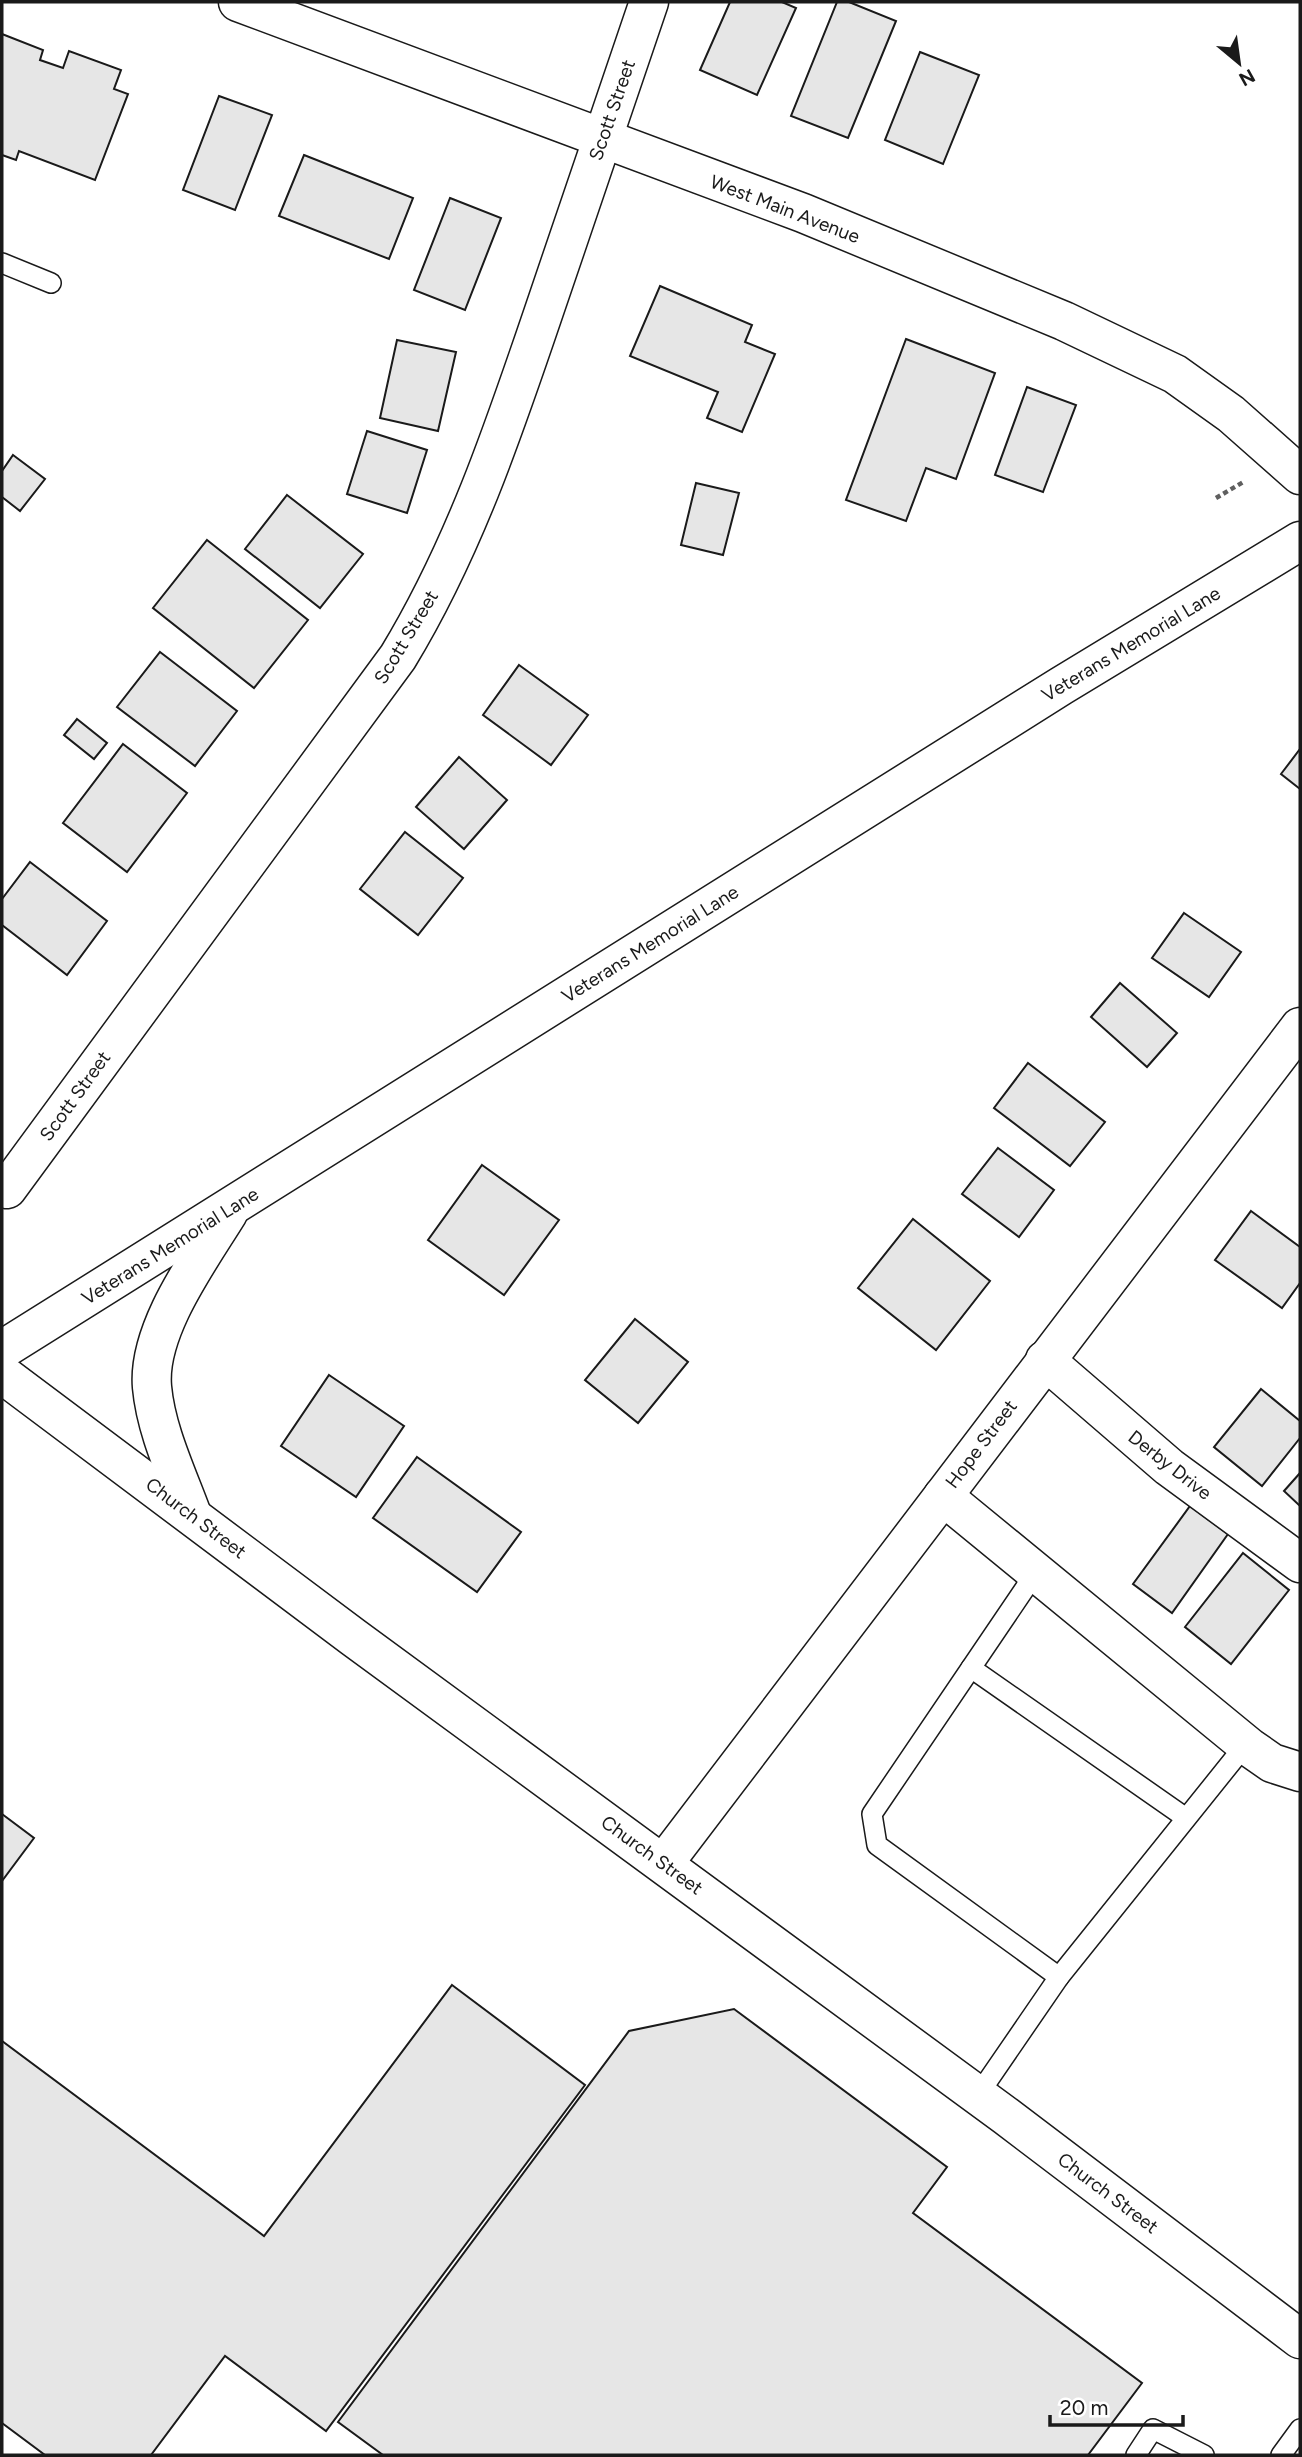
<svg xmlns="http://www.w3.org/2000/svg" width="1302" height="2457" font-family="Figtree,sans-serif">
  <rect width="100%" height="100%" fill="#fff"/>
  <!-- building -->
  <g fill="#e6e6e6" stroke="#1a1a1a" stroke-width="2">
    <polygon points="730,2 782,2 796,8 757,95 700,70"/>
    <polygon points="837,2 849,2 896,21 848,138 791,116"/>
    <polygon points="2,34 43,50 40,60 63,68 69,51 121,70 114,89 128,94 95,180 19,151 16,160 2,155"/>
    <polygon points="920,52 979,75 943,164 885,140"/>
    <polygon points="219,96 272,115 235,210 183,190"/>
    <polygon points="304,155 413,198 389,259 279,216"/>
    <polygon points="450,198 501,218 465,310 414,290"/>
    <polygon points="660,286 752,325 745,342 775,354 742,432 707,418 718,392 630,356"/>
    <polygon points="906,339 995,373 956,479 926,468 906,521 846,500"/>
    <polygon points="397,340 456,352 438,431 380,418"/>
    <polygon points="1027,387 1076,405 1043,492 995,475"/>
    <polygon points="367,431 427,450 407,513 347,494"/>
    <polygon points="13,455 45,479 20,511 2,497 2,471"/>
    <polygon points="696,483 739,493 723,555 681,545"/>
    <polygon points="287,495 363,554 320,608 245,549"/>
    <polygon points="207,540 308,620 254,688 153,608"/>
    <polygon points="160,652 237,711 195,766 117,707"/>
    <polygon points="519,665 588,715 551,765 483,715"/>
    <polygon points="77,719 107,743 94,759 64,735"/>
    <polygon points="123,744 187,793 127,872 63,823"/>
    <polygon points="1300,749 1300,789 1281,774"/>
    <polygon points="459,757 507,800 464,849 416,807"/>
    <polygon points="405,832 463,878 418,935 360,889"/>
    <polygon points="30,862 107,921 67,975 2,925 2,899"/>
    <polygon points="1184,913 1241,952 1209,997 1152,958"/>
    <polygon points="1120,983 1177,1033 1147,1067 1091,1017"/>
    <polygon points="1028,1063 1105,1122 1070,1166 994,1108"/>
    <polygon points="998,1148 1054,1190 1019,1237 962,1194"/>
    <polygon points="482,1165 559,1220 504,1295 428,1240"/>
    <polygon points="1251,1211 1300,1247 1300,1283 1282,1308 1215,1260"/>
    <polygon points="913,1219 990,1281 936,1350 858,1288"/>
    <polygon points="635,1319 688,1362 638,1423 585,1380"/>
    <polygon points="329,1375 404,1426 356,1497 281,1446"/>
    <polygon points="1261,1389 1300,1421 1300,1438 1262,1486 1214,1447"/>
    <polygon points="417,1457 521,1532 477,1592 373,1518"/>
    <polygon points="1300,1473 1300,1506 1284,1491"/>
    <polygon points="1190,1506 1228,1534 1172,1613 1133,1584"/>
    <polygon points="1243,1553 1289,1590 1231,1664 1185,1627"/>
    <polygon points="2,1814 34,1838 2,1881"/>
    <polygon points="452,1985 585,2085 326,2431 225,2356 151,2455 45,2455 2,2423 2,2041 264,2236"/>
    <polygon points="734,2009 947,2167 913,2213 1142,2383 1088,2455 383,2455 338,2422 629,2031"/>
  </g>
  <g fill="none" stroke-linecap="round" stroke-linejoin="round">
    <defs>
      <g id="service">
        <polyline points="2,263 51,283"/>
        <polyline points="971,1668 1186,1818"/>
        <polyline points="1059,1977 1246,1744"/>
        <polyline points="978,2095 1059,1977 877,1845 872,1814 1036,1572"/>
        <polyline points="1136,2455 1153,2429 1204,2455"/>
        <polyline points="1281,2455 1300,2429"/>
      </g>
      <g id="minor">
        <path d="M 7,1189 L 398,657 C 463,550 503,432 543,314 C 578,210 614,106 649,2"/>
        <polyline points="1045,1360 1169,1467 1300,1563"/>
        <polyline points="2,1374 353,1637 1006,2116 1300,2339"/>
        <polyline points="943,1496 1249,1747 1272,1763 1300,1772"/>
        <polyline points="664,1863 1300,1027"/>
      </g>
      <polyline id="tertiary" points="238,2 803,213 1064,321 1175,374 1231,414 1300,475"/>
      <g id="primary">
        <polyline points="2,1350 1061,686 1300,541"/>
        <path d="M 192,1515 C 177,1474 156,1431 152,1387 C 147,1330 199,1260 228,1213"/>
      </g>
    </defs>
    <!-- service casing -->
    <use href="#service" stroke="#1a1a1a" stroke-width="22"/>
    <!-- minor casing -->
    <use href="#minor" stroke="#1a1a1a" stroke-width="41"/>
    <!-- tertiary casing -->
    <use href="#tertiary" stroke="#1a1a1a" stroke-width="41"/>
    <!-- primary casing -->
    <use href="#primary" stroke="#1a1a1a" stroke-width="41"/>
    <!-- path -->
    <polyline stroke="#5f5f5f" stroke-width="4.5" stroke-dasharray="5 3.5" stroke-linecap="butt" points="1216,498 1245,481"/>
    <!-- service -->
    <use href="#service" stroke="#fff" stroke-width="19"/>
    <!-- minor -->
    <use href="#minor" stroke="#fff" stroke-width="38"/>
    <!-- tertiary -->
    <use href="#tertiary" stroke="#fff" stroke-width="38"/>
    <!-- primary -->
    <use href="#primary" stroke="#fff" stroke-width="38"/>
  </g>
  <g text-anchor="middle" dominant-baseline="central" stroke-width="5" stroke-linejoin="round" paint-order="stroke">
    <!-- street labels -->
    <g font-size="19" fill="#1a1a1a" stroke="#fff">
      <text transform="translate(612 110) rotate(-71)">Scott Street</text>
      <text transform="translate(785 209) rotate(21)">West Main Avenue</text>
      <text transform="translate(406 637) rotate(-59)">Scott Street</text>
      <text transform="translate(1131 644) rotate(-31)">Veterans Memorial Lane</text>
      <text transform="translate(650 944) rotate(-32)">Veterans Memorial Lane</text>
      <text transform="translate(75 1096) rotate(-54)">Scott Street</text>
      <text transform="translate(170 1246) rotate(-32)">Veterans Memorial Lane</text>
      <text transform="translate(981 1444) rotate(-53)">Hope Street</text>
      <text transform="translate(1170 1465) rotate(38)">Derby Drive</text>
      <text transform="translate(196 1518) rotate(37)">Church Street</text>
      <text transform="translate(652 1855) rotate(36)">Church Street</text>
      <text transform="translate(1108 2193) rotate(37)">Church Street</text>
    </g>
  </g>
  <!-- border -->
  <rect width="1302" height="2457" fill="none" stroke="#1a1a1a" stroke-width="7"/>
  <!-- north arrow -->
  <g transform="translate(1239 63) rotate(151)" stroke="#ffffff" stroke-width="5" paint-order="stroke">
  <path d="M0-5L12 26L0 18L-12 26Z" fill="#1a1a1a"/>
  <text y="-10" font-size="19" font-weight="bold" text-anchor="middle" fill="#1a1a1a">N</text>
  </g>
  <!-- scale -->
  <path d="M1050 2415v10h133v-10" fill="none" stroke="#1a1a1a" stroke-width="3.5"/>
  <text x="1060" y="2415" font-size="21" fill="#1a1a1a" stroke="#ffffff" stroke-width="5" paint-order="stroke">20 m</text>
</svg>
